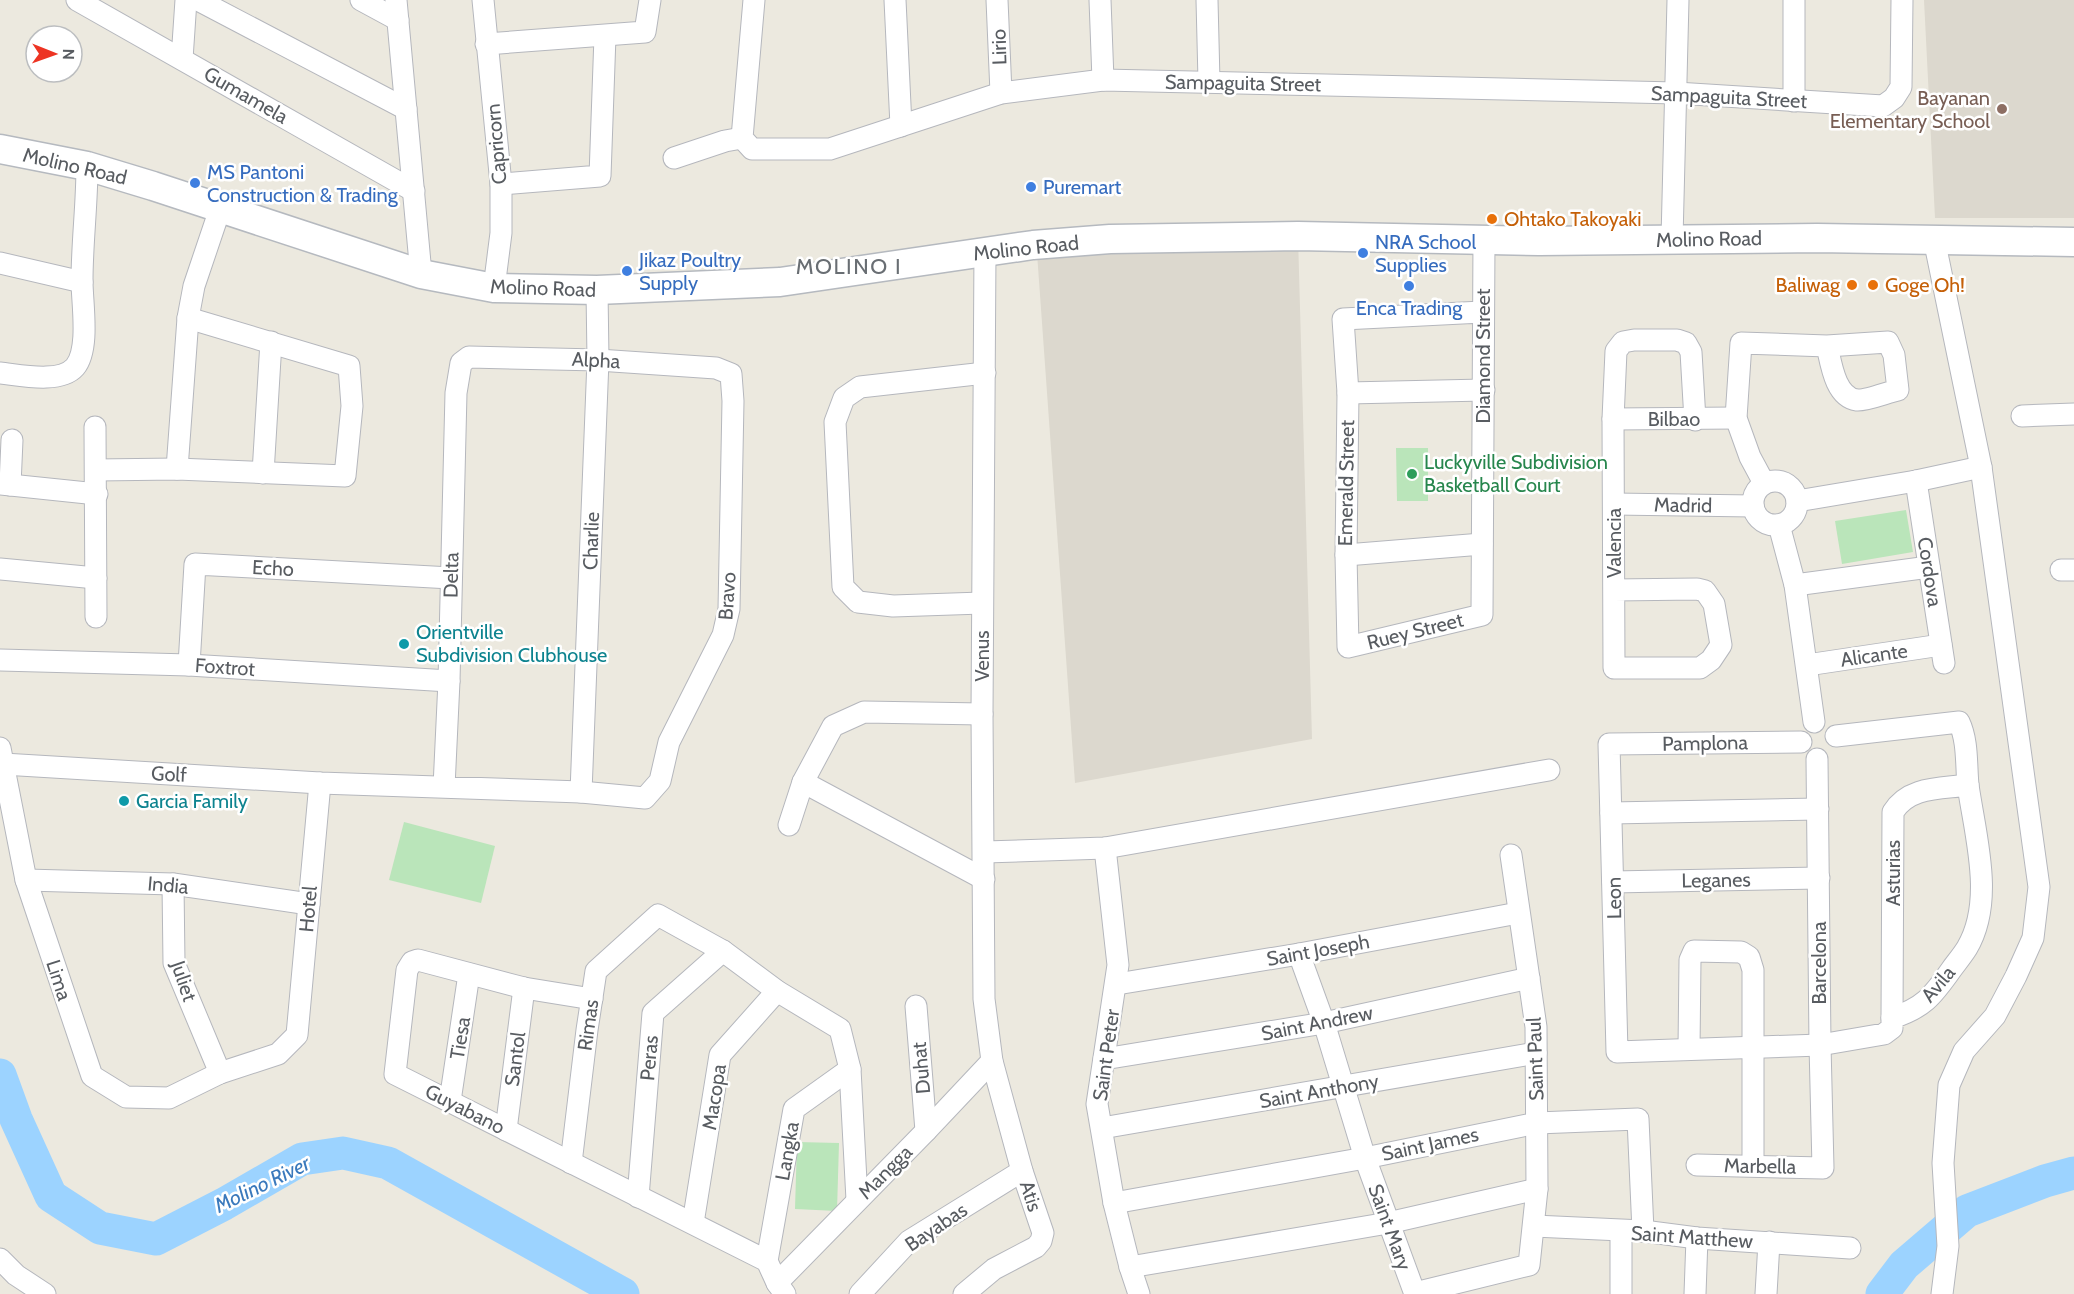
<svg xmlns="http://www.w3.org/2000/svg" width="2074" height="1294" font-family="Cabin,sans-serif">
  <rect width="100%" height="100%" fill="#ece9df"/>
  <!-- education -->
  <g fill="#dcd8ce">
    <polygon points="1924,0 2074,0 2074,218 1935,218"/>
    <polygon points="1298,236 1312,739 1075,783 1037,253"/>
  </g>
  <!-- green -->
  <g fill="#bae5ba">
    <polygon points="1396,448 1428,448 1428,501 1397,501"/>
    <polygon points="1906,510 1913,552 1842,564 1835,521"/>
    <polygon points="404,822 495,846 481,903 389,880"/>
    <polygon points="797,1142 839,1143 837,1211 795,1209"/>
  </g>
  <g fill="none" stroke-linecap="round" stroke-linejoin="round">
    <!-- river -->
    <g stroke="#9cd3ff" stroke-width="33">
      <polyline points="0,1075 16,1119 51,1196 100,1228 156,1239 224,1204 302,1159 343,1153 388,1163 623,1294"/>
      <polyline points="1882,1294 1904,1265 1967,1211 2045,1181 2074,1173"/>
    </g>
    <defs>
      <g id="minor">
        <polyline points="77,0 414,191"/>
        <polyline points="198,0 406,109"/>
        <polyline points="361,0 398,20"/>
        <polyline points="396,0 421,274"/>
        <polyline points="483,0 501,184 501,233 494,288"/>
        <polyline points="754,0 742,138 752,149 830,149 1001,93 1103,80 1676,93 1883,106 1894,98 1901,87 1902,0"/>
        <polyline points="895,0 901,126"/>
        <polyline points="997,0 1001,93"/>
        <polyline points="1100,0 1103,80"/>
        <polyline points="1207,0 1209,81"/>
        <polyline points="486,44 645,32 650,0"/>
        <polyline points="182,59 186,0"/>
        <polyline points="1794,101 1794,0"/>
        <polyline points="674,158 725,141 742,138"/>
        <polyline points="501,184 600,176 605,36"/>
        <polyline points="1672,239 1678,0"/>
        <polyline points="1934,239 1981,467 2039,887 2033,938 2016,976 1995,1016 1964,1051 1949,1085 1943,1163 1948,1246 1942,1294"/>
        <polyline points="0,263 82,282"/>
        <polyline points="1482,312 1343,319 1348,393 1346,555 1348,647 1482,615 1484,240"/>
        <path d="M 0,373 C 20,375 60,384 75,367 C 90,349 82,303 82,281 C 82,243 87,205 87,166"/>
        <polyline points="1348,393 1484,390"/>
        <polyline points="2022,416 2074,414"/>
        <polyline points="1613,419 1736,418"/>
        <polyline points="95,427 96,617"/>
        <polyline points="177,469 188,318 194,286 220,209"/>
        <polyline points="96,470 177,469 345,476 352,406 349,366 188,318"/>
        <polyline points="263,473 271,342"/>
        <circle cx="1775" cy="503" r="22"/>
        <polyline points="1916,481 1944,663"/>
        <path d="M 1764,483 L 1750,457 L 1736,418 L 1741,343 L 1827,346 L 1888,342 L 1894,355 L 1898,390 C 1888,392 1866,401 1857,400 C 1835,397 1831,363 1827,346"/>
        <polyline points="0,484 97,494"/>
        <polyline points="10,485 12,440"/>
        <polyline points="1797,501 1916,481 1981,467"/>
        <polyline points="1614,504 1753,506"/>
        <polyline points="1779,525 1795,585 1814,722"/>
        <polyline points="1346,555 1482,544"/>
        <polyline points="0,569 96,578"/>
        <polyline points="2061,570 2074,570"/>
        <polyline points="1795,585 1929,567"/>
        <polyline points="1614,590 1697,589 1705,591 1714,604 1721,645 1711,660 1700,668 1614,668 1613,419 1616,351 1623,342 1634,340 1677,340 1686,343 1691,352 1695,420"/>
        <polyline points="982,603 893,606 858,602 843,587 835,422 844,398 860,387 985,373"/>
        <polyline points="0,660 189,665 449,681"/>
        <polyline points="189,665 195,564 451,578"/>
        <polyline points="1807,665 1941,645"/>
        <path d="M 1801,742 L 1609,744 L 1617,1052 L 1820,1045 L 1884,1034 L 1892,1028 L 1892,1018 C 1923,1008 1932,997 1951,970 C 1956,963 1962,956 1967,948 C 1995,901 1975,835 1968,785 C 1966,764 1968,741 1959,722 L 1836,736"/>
        <polyline points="0,748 26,880 92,1076 126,1097 169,1098 220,1073 278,1054 297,1035 320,783"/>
        <polyline points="3,764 320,783 581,792 645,798 660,781 669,742 723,635 729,609 733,401 731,374 716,368 598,360 469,357 461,363 456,393 449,681 444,787"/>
        <polyline points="803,782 984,879"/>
        <polyline points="581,792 598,360 597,290"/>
        <polyline points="1611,813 1818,809"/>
        <polyline points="789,825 803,782 833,726 864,712 982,714"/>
        <polyline points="1105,848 1118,965 1097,1104 1114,1203 1130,1267 1139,1294"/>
        <polyline points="985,852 1105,848 1549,770"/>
        <polyline points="26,880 173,884 309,904"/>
        <polyline points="1613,882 1819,878"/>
        <polyline points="173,884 174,963 220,1073"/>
        <polyline points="1299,954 1324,1023 1365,1158 1415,1294"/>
        <polyline points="1117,984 1299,954 1518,913"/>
        <polyline points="592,999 524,988 418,960 412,962 407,970 395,1074 767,1261 777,1283 785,1294"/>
        <polyline points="916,1006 926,1131"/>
        <path d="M 1892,1018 L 1893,812 C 1909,786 1941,789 1968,785"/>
        <polyline points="1689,1049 1690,960 1694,951 1741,952 1749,957 1753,970 1753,1165"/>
        <polyline points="1104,1059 1324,1023 1529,978"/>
        <polyline points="450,1101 469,974"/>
        <polyline points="1102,1128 1536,1053"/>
        <polyline points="506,1130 524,988"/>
        <polyline points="571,1163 587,1030 596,971 658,915 723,951 777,991 840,1029 850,1069 857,1200"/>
        <polyline points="1697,1165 1823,1168 1820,1045 1817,759"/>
        <polyline points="638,1197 653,1013 723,951"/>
        <polyline points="1114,1203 1365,1158 1537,1123 1638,1119 1643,1231"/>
        <polyline points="693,1223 720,1055 777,991"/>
        <polyline points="1534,1226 1643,1231 1697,1238 1850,1248"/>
        <polyline points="1621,1231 1621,1294"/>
        <polyline points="0,1259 16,1275 45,1294"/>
        <polyline points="767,1261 794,1109 850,1069"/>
        <polyline points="1130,1267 1388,1223 1537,1189"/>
        <polyline points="777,1283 926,1131 992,1061"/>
        <polyline points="1415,1293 1529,1265 1537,1189 1536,1027 1511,855"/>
        <polyline points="860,1294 909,1241 1022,1171"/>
        <polyline points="964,1294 994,1269 1036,1247 1041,1241 1043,1233 1022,1171 992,1061 984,999 982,714 985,251"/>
        <polyline points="1695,1294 1697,1238"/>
        <polyline points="1766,1294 1769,1242"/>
      </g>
      <polyline id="secondary" points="0,149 87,166 153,186 421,274 494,288 597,290 780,282 1033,245 1110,239 1298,236 1539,241 1817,238 2074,242"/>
    </defs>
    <!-- minor casing -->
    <use href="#minor" stroke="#b5b7bd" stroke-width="23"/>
    <!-- secondary casing -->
    <use href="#secondary" stroke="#b5b9bf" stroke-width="31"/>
    <!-- minor -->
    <use href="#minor" stroke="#fff" stroke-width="21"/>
    <!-- secondary -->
    <use href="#secondary" stroke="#fff" stroke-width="28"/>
  </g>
  <!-- markers -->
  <circle fill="#8d6e63" stroke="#fff" stroke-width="2" cx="2002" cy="109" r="6"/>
  <g fill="#3f7fe0" stroke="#fff" stroke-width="2">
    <circle cx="195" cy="183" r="6"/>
    <circle cx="1031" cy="187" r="6"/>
    <circle cx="1363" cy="253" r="6"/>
    <circle cx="627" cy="271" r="6"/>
    <circle cx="1409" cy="286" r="6"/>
  </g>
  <g fill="#e8710a" stroke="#fff" stroke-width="2">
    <circle cx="1492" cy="219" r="6"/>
    <circle cx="1852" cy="285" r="6"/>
    <circle cx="1873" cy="285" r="6"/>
  </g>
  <circle fill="#2e9e5b" stroke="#fff" stroke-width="2" cx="1412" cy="474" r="6"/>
  <g fill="#0f9aa8" stroke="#fff" stroke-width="2">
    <circle cx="404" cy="644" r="6"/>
    <circle cx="124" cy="801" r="6"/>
  </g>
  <g text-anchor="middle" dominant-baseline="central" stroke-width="5" stroke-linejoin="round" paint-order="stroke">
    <!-- street labels -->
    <g font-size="20" fill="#585c61" stroke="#fff">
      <text transform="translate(999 47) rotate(-92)">Lirio</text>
      <text transform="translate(1243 83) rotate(1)">Sampaguita Street</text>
      <text transform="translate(246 95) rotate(30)">Gumamela</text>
      <text transform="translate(1729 97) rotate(3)">Sampaguita Street</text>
      <text transform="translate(496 144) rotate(-95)">Capricorn</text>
      <text transform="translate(75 166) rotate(13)">Molino Road</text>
      <text transform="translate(1709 239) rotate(-1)">Molino Road</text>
      <text transform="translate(1026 248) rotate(-6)">Molino Road</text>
      <text transform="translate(543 288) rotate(2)">Molino Road</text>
      <text transform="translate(1483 356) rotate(-90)">Diamond Street</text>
      <text transform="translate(596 360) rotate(3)">Alpha</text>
      <text x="1674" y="419">Bilbao</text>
      <text transform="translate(1346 483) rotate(-89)">Emerald Street</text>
      <text transform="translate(1683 505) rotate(1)">Madrid</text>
      <text transform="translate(591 541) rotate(-88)">Charlie</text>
      <text transform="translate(1614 543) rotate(-90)">Valencia</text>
      <text transform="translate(273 568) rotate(3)">Echo</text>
      <text transform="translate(1930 572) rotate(81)">Cordova</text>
      <text transform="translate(451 575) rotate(-89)">Delta</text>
      <text transform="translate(727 596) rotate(-86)">Bravo</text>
      <text transform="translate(1415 631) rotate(-14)">Ruey Street</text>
      <text transform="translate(1874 655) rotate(-8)">Alicante</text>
      <text transform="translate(982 656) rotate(-90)">Venus</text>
      <text transform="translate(225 667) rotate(4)">Foxtrot</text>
      <text transform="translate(1705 743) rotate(-1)">Pamplona</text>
      <text transform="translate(169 774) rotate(3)">Golf</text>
      <text transform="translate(1893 873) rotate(-90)">Asturias</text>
      <text transform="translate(1716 880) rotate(-1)">Leganes</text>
      <text transform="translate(168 885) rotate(5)">India</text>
      <text transform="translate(1614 898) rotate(-91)">Leon</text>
      <text transform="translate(308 909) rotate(-85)">Hotel</text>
      <text transform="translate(1318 950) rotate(-10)">Saint Joseph</text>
      <text transform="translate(1819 963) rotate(-90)">Barcelona</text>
      <text transform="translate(59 980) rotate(72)">Lima</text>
      <text transform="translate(184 981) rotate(71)">Juliet</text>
      <text transform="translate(1938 984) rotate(-50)">Avila</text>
      <text transform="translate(1317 1023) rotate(-11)">Saint Andrew</text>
      <text transform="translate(588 1025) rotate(-82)">Rimas</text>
      <text transform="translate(460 1038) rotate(-81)">Tiesa</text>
      <text transform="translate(1106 1055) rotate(-82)">Saint Peter</text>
      <text transform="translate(649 1058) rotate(-85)">Peras</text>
      <text transform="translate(515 1059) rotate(-83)">Santol</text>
      <text transform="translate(1535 1059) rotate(-92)">Saint Paul</text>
      <text transform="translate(921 1068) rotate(-95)">Duhat</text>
      <text transform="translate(1319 1091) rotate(-10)">Saint Anthony</text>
      <text transform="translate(714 1097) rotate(-81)">Macopa</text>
      <text transform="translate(465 1109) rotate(27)">Guyabano</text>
      <text transform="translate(1430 1144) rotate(-12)">Saint James</text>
      <text transform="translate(787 1151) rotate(-80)">Langka</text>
      <text transform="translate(1760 1166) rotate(1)">Marbella</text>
      <text transform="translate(885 1172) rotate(-45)">Mangga</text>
      <text transform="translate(1031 1196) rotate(72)">Atis</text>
      <text transform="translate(936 1227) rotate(-34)">Bayabas</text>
      <text transform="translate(1390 1227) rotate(70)">Saint Mary</text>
      <text transform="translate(1692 1237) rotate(4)">Saint Matthew</text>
    </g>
    <!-- education labels -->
    <g font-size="20" fill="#785e54" stroke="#fff" text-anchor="end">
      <text x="1990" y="98">Bayanan<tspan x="1990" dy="23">Elementary School</tspan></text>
    </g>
    <!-- shop labels -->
    <g font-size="20" fill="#366cbe" stroke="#fff" text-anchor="start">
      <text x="207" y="172">MS Pantoni<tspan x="207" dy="23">Construction &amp; Trading</tspan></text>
      <text x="1043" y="187">Puremart</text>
      <text x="1375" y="242">NRA School<tspan x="1375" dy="23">Supplies</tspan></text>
      <text x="639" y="260">Jikaz Poultry<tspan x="639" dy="23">Supply</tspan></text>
      <text x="1409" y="308" text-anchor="middle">Enca Trading</text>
    </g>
    <!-- food labels -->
    <g font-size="20" fill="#c56008" stroke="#fff" text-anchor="start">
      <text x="1504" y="219">Ohtako Takoyaki</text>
      <text x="1840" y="285" text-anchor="end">Baliwag</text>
      <text x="1885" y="285">Goge Oh!</text>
    </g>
    <!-- leisure labels -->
    <g font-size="20" fill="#27864d" stroke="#fff" text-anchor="start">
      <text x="1424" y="462">Luckyville Subdivision<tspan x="1424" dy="23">Basketball Court</tspan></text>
    </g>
    <!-- culture labels -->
    <g font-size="20" fill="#0d838f" stroke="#fff" text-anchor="start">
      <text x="416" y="632">Orientville<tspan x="416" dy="23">Subdivision Clubhouse</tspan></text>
      <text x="136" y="801">Garcia Family</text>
    </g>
    <!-- water labels -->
    <g font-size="21" font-style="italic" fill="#3a79bc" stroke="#fff">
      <text transform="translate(262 1184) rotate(-26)">Molino River</text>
    </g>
    <!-- quarter labels -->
    <g font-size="22" letter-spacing="1.5" fill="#696e73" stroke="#fff">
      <text x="849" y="266">MOLINO I</text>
    </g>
  </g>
  <!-- north arrow -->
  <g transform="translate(54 54) rotate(91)"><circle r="28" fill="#ffffff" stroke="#bcbec0" stroke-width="1.5"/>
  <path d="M0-4.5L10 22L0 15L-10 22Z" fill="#ed3423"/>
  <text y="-9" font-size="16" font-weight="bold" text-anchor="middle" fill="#585c61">N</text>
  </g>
</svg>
